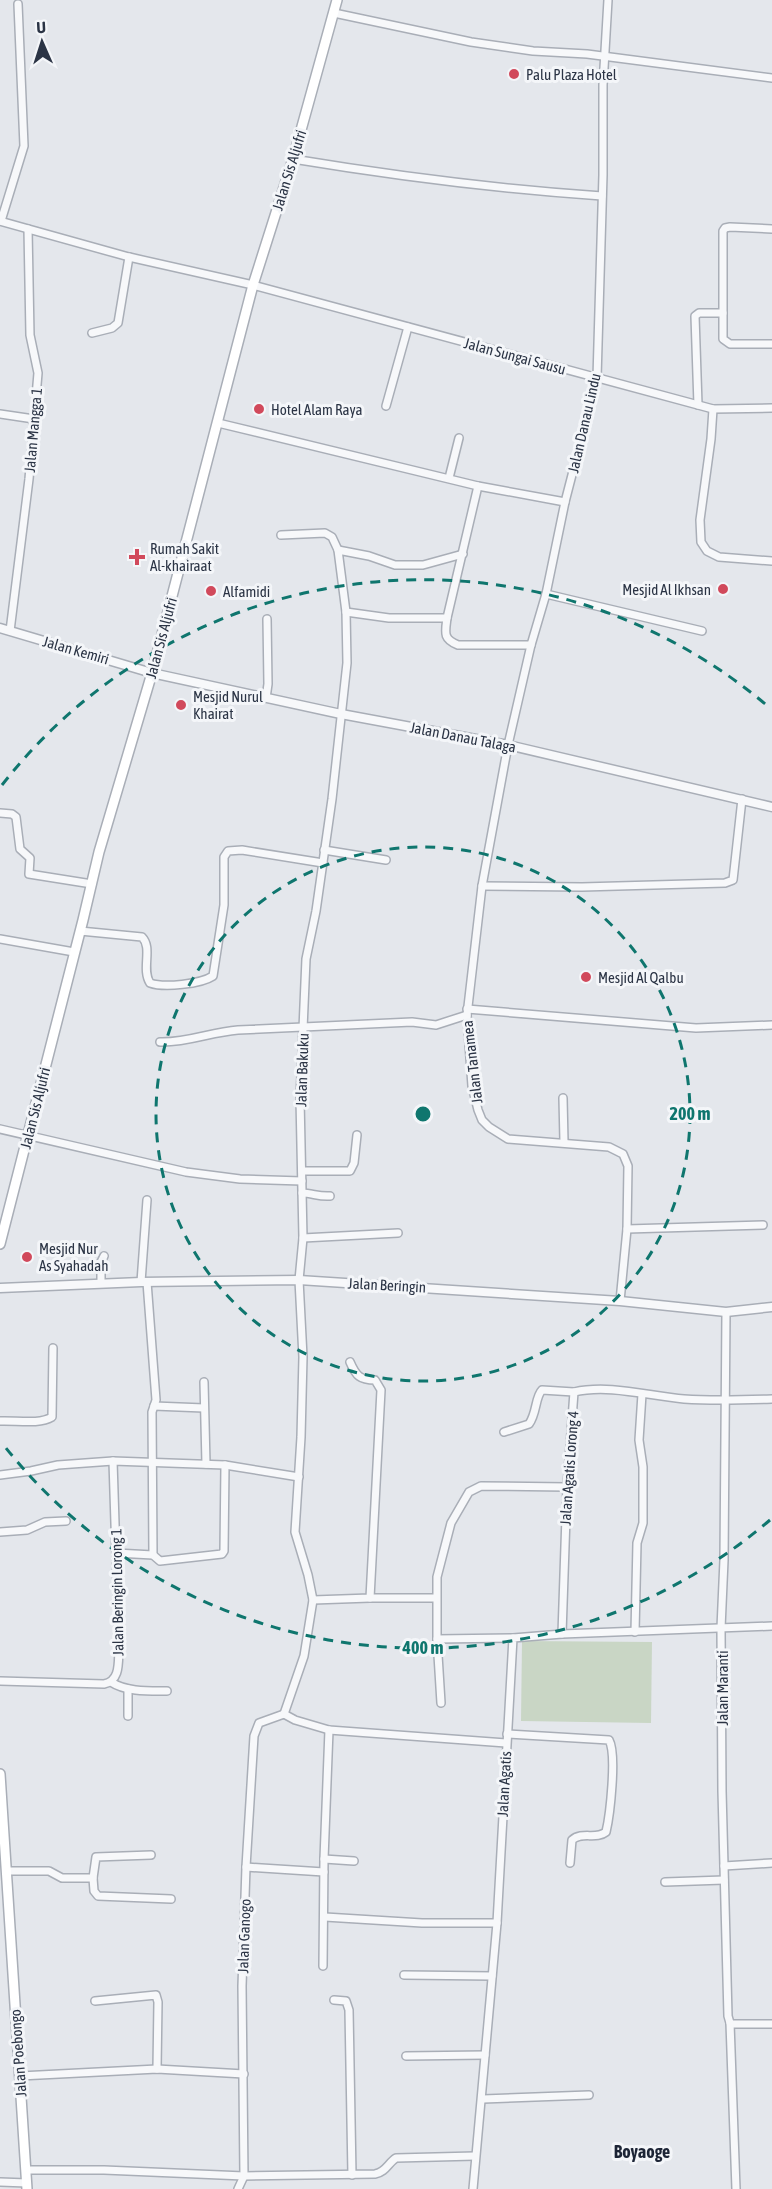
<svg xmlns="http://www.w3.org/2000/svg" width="772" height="2189" font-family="'Asap Condensed',sans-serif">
  <rect width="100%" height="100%" fill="#e4e7ec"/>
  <!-- green -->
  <polygon fill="#c9d6c5" points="522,1641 652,1642 651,1723 521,1721"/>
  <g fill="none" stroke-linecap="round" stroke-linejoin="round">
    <defs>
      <g id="minor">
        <polyline points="608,0 603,85 603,175 597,378 565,502 546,594 531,645 508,745 482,886 467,1015 472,1086 478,1110 482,1120 489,1127 508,1139 609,1147 623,1154 628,1166 627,1229 620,1301"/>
        <polyline points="334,13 471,42 533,51 587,54 772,78"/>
        <path d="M 293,159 C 396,176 498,189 602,196"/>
        <polyline points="0,221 129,257 253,285 713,409 711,439 700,520 701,542 707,551 719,557 772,561"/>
        <polyline points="1,221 24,146 18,4"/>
        <polyline points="772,229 730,227 725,228 723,231 723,339 730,344 772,344"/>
        <polyline points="92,333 112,328 118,323 129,257"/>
        <polyline points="698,405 695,316 699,313 723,313"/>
        <polyline points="386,406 408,327"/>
        <polyline points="713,409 772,408"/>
        <polyline points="0,414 34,419"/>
        <polyline points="218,423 478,486 565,502"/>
        <polyline points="449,478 459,438"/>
        <polyline points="281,535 325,533 332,537 338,550"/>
        <polyline points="546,594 702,631"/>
        <polyline points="346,612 389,618 447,618 478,486"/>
        <path d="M 447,618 C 445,633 443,639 458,645 L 531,645"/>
        <polyline points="10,631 29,479 38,373 30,335 28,229"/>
        <polyline points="266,698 268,684 267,619"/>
        <polyline points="0,813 12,814 16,817 20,849 30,858 29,874 92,884"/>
        <polyline points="324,850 386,860"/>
        <polyline points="482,886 582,887 725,883 733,880 742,799"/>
        <path d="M 80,931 L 142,937 C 153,948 141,969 150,983 C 164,988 201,984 213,976 L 224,905 L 224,857 L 228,851 L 242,850 L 323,863"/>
        <polyline points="0,939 74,952"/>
        <polyline points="467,1009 696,1028 772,1025"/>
        <path d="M 160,1042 C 187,1043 211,1032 238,1030 L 412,1022 L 436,1025 L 467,1015"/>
        <polyline points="563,1098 564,1142"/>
        <polyline points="0,1129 186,1172 240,1179 302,1181"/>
        <polyline points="302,1171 350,1171 354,1163 357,1135"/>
        <path d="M 302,1193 C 312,1193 319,1197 330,1196"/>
        <polyline points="627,1229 763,1225"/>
        <polyline points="303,1238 398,1233"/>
        <polyline points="141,1282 147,1200"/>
        <polyline points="147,1282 156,1400 152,1412 153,1555"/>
        <polyline points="101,1283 101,1262 104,1256"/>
        <polyline points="726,1312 724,1560 721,1628 722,1791 728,2016 730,2023 733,2024 772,2024"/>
        <polyline points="204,1382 206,1464"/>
        <polyline points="154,1406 204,1408"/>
        <path d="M 0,1421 C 15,1420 39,1425 52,1417 L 53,1348"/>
        <path d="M 504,1432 L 529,1424 C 537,1413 535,1397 542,1390 L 574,1392"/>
        <polyline points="0,1475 31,1471 58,1465 113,1461 225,1465 299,1477"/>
        <polyline points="0,1532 27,1530 45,1522 66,1521"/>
        <polyline points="116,1553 153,1555 160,1561 222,1554 224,1551 225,1465"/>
        <polyline points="370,1598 436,1598"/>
        <path d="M 313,1600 L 370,1598 L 381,1390 L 375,1380 C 360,1380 356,1376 350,1362"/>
        <polyline points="635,1632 637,1543 643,1523 643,1467 639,1440 642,1394"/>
        <path d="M 562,1634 L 567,1487 L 574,1392 C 609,1384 649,1396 684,1399 C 714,1401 743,1400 772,1399"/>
        <polyline points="437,1639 513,1638"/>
        <path d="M 0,1681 L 104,1684 C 121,1681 118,1661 119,1648 L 113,1461"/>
        <path d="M 111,1682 C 126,1692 149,1691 167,1691"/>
        <polyline points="128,1689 128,1716"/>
        <polyline points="441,1703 437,1639 437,1577 451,1523 469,1492 481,1486 567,1487"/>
        <polyline points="284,1714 304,1656 313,1600 308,1575 295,1532 301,1437 303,1357 299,1280 303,1238 300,1099 306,959 316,911 332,799 347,663 346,612 338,550 369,556 395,565 423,565 463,554"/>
        <polyline points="284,1714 295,1720 329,1730 506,1743"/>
        <path d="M 507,1734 L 609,1740 C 617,1754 610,1815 606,1832 C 596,1840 582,1831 572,1840 L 570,1863"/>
        <polyline points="324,1859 354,1861"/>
        <polyline points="724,1866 772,1863"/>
        <polyline points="246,1867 324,1872"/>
        <polyline points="6,1871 49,1871 62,1878 93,1878 96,1857 151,1855"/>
        <polyline points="93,1878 94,1891 98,1896 171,1899"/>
        <polyline points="665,1882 724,1880"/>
        <polyline points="325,1917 422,1923 497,1923"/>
        <polyline points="323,1966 324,1859 329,1730"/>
        <polyline points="404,1975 492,1976"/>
        <polyline points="334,2000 346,2001 349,2010 352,2175"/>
        <polyline points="95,2001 156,1995 158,2002 157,2069"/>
        <polyline points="730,2023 736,2189"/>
        <polyline points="406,2056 485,2055"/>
        <polyline points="20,2076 157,2069 244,2074"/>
        <polyline points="483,2099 589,2095"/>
        <path d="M 26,2170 L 104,2170 L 244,2176 L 375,2174 C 386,2172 388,2163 396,2158 L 475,2156"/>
        <polyline points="244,2176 242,1986 246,1867 254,1736 259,1723 284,1714"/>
        <polyline points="0,2182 27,2183"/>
        <polyline points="238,2189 244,2176"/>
        <polyline points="473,2189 497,1923 513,1638 562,1634 772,1626"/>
      </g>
      <g id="tertiary">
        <polyline points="0,628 152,673 341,714 508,745 772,807"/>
        <polyline points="0,1288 141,1282 299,1280 620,1301 726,1312 772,1307"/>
      </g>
      <g id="secondary">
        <polyline points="0,1244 83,920 99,852 152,673 253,285 293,159 337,0"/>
        <polyline points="0,1774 27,2189"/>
      </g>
    </defs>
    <!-- minor casing -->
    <use href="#minor" stroke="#a9aeb7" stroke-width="10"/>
    <!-- tertiary casing -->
    <use href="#tertiary" stroke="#a9aeb7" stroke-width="11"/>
    <!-- secondary casing -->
    <use href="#secondary" stroke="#a9aeb7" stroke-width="12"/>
    <!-- minor -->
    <use href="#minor" stroke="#f7f8fa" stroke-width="7"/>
    <!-- tertiary -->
    <use href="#tertiary" stroke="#f7f8fa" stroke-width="8"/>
    <!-- secondary -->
    <use href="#secondary" stroke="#fff" stroke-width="9"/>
  </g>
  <!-- distance rings -->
  <g fill="none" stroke="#0f766e" stroke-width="3" stroke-dasharray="10 8">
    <circle cx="423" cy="1114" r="267"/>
    <path d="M770 1520A534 534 0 0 1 2 1443M2 785A534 534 0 0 1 770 708"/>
  </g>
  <!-- markers -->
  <g fill="#d1495b" stroke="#f4f6f9" stroke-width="2">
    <circle cx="514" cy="74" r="6"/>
    <circle cx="259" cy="409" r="6"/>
    <path d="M134 548h6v6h6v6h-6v6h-6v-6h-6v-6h6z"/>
    <circle cx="723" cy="589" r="6"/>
    <circle cx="211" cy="591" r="6"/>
    <circle cx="181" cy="705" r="6"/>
    <circle cx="586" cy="977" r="6"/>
    <circle cx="27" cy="1257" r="6"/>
  </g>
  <g text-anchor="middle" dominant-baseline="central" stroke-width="6" stroke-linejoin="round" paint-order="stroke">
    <!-- poi labels -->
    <g font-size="15" fill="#2b3445" stroke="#f4f6f9" text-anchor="start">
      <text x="526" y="74">Palu Plaza Hotel</text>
      <text x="271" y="409">Hotel Alam Raya</text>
      <text x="150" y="548">Rumah Sakit<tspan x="150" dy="17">Al-khairaat</tspan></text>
      <text x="711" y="589" text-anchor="end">Mesjid Al Ikhsan</text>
      <text x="223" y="591">Alfamidi</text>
      <text x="193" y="696">Mesjid Nurul<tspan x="193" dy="17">Khairat</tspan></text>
      <text x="598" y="977">Mesjid Al Qalbu</text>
      <text x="39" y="1248">Mesjid Nur<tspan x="39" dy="17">As Syahadah</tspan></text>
    </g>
    <!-- street labels -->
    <g font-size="15" fill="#2b3445" stroke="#f4f6f9">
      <text transform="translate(289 170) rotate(-73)">Jalan Sis Aljufri</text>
      <text transform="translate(515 356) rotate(15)">Jalan Sungai Sausu</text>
      <text transform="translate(584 423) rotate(-77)">Jalan Danau Lindu</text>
      <text transform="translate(33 430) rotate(-85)">Jalan Mangga 1</text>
      <text transform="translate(161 638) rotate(-75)">Jalan Sis Aljufri</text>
      <text transform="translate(76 650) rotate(16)">Jalan Kemiri</text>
      <text transform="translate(463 737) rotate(11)">Jalan Danau Talaga</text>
      <text transform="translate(472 1062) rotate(-97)">Jalan Tanamea</text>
      <text transform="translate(302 1070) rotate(-88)">Jalan Bakuku</text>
      <text transform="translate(35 1108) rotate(-76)">Jalan Sis Aljufri</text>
      <text transform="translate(387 1285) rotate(3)">Jalan Beringin</text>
      <text transform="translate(569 1468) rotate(-86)">Jalan Agatis Lorong 4</text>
      <text transform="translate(117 1592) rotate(-91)">Jalan Beringin Lorong 1</text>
      <text transform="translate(722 1688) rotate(-90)">Jalan Maranti</text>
      <text transform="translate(504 1784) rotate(-87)">Jalan Agatis</text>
      <text transform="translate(244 1936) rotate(-88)">Jalan Ganogo</text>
      <text transform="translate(18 2053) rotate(-94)">Jalan Poebongo</text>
    </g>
    <!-- quarter labels -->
    <g font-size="18" font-weight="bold" fill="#1d2536" stroke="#f4f6f9">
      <text x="642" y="2151">Boyaoge</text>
    </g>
  </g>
  <circle cx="423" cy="1114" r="9" fill="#0f766e" stroke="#f4f6f9" stroke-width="3"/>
  <g font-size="18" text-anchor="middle" font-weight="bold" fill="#0f766e" stroke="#f4f6f9" stroke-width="6" stroke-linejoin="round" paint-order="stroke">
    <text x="690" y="1120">200 m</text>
    <text x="423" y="1654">400 m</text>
  </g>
  <!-- north arrow -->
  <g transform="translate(42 42) rotate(357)" stroke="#f4f6f9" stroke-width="4.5" paint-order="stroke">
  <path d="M0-4.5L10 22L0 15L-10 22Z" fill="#2b3445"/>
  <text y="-9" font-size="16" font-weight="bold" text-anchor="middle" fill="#2b3445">U</text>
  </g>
</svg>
